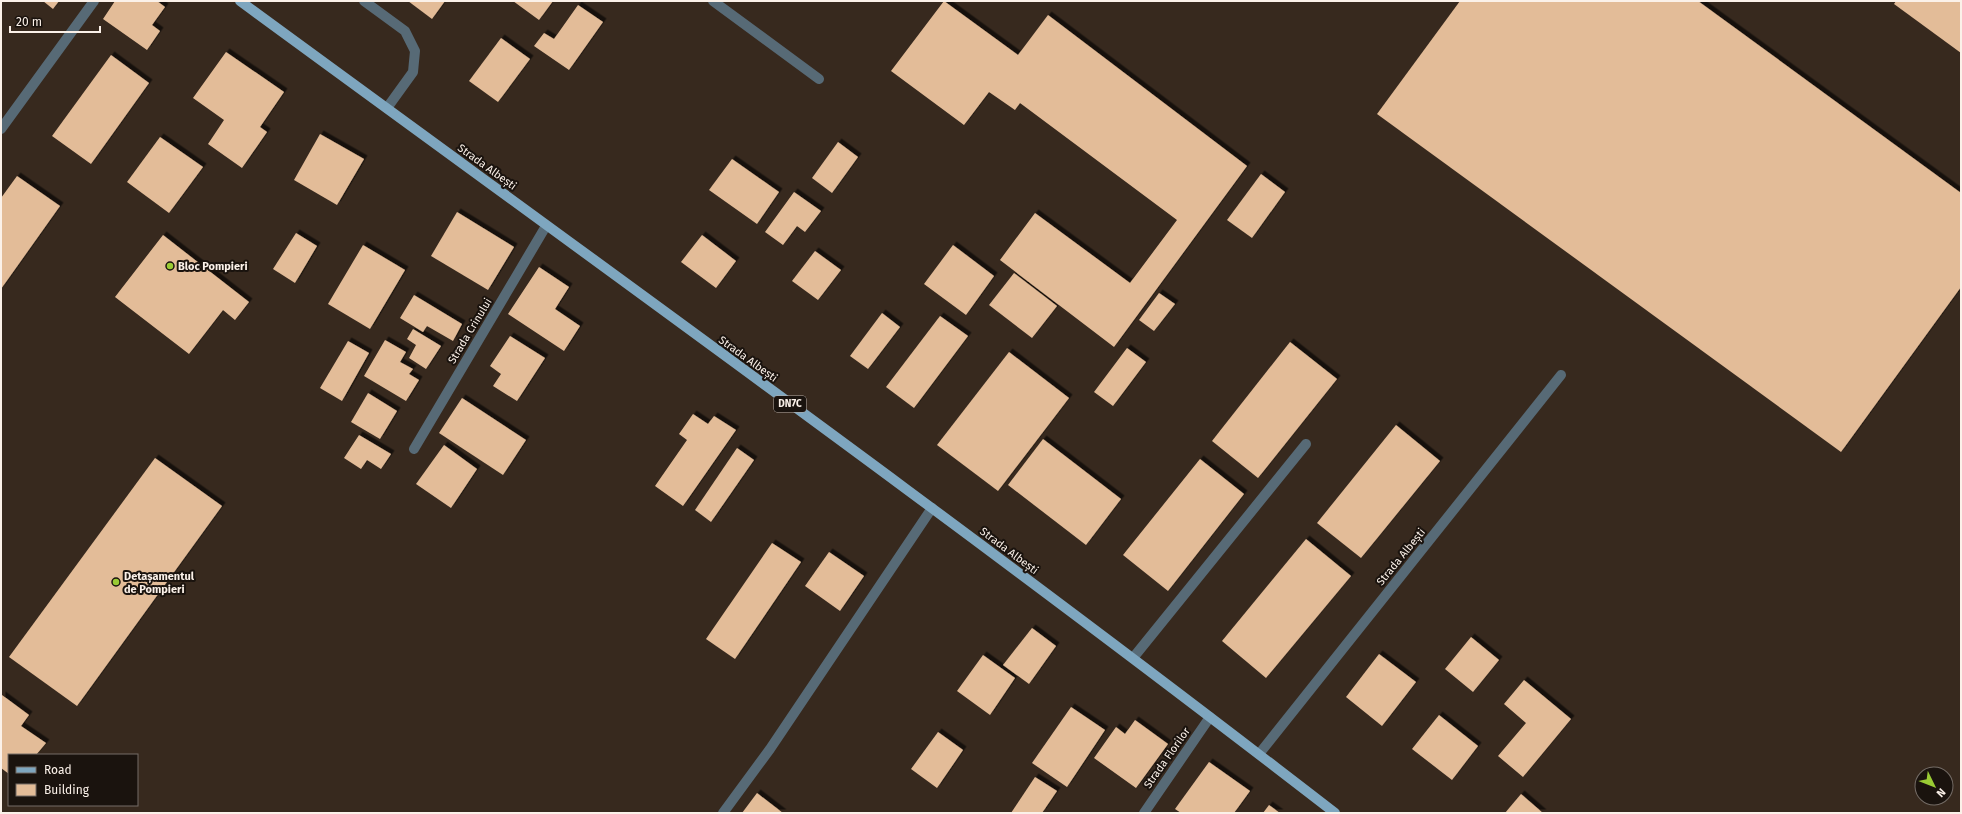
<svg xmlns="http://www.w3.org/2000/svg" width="1962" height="814" font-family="'Fira Sans',sans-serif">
  <defs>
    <filter id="shadow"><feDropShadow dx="3.5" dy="-3.5" stdDeviation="0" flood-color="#0009"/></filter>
  </defs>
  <rect width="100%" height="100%" fill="#37291e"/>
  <!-- building -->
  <g fill="#e3bc98" filter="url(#shadow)">
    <polygon points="43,1 59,1 53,9"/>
    <polygon points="115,1 157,1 165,7 152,25 160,31 147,50 103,19"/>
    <polygon points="408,1 445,1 432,19"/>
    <polygon points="513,1 553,1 539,20"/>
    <polygon points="944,1 1018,55 1048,15 1247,166 1114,347 1000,260 1035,213 1130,283 1177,220 1020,103 1015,110 989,92 964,125 891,71"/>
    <polygon points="1460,1 1698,1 1961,193 1961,287 1841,452 1377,114"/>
    <polygon points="1896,1 1961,1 1961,53 1894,4"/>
    <polygon points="578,5 603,22 569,70 534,46 544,33 554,39"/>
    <polygon points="501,38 530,59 498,102 469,81"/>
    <polygon points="226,52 284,92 260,127 267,132 242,168 208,144 224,120 193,98"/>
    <polygon points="111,55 149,83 91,164 52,136"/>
    <polygon points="320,134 364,159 337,205 294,180"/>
    <polygon points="160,137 203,167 169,213 127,182"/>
    <polygon points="838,142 858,157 832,193 812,178"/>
    <polygon points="732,159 779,192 757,224 709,190"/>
    <polygon points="1261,174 1285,192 1252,238 1227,220"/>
    <polygon points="17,176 60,206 1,289 1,198"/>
    <polygon points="794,192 821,211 805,232 797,226 783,245 765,232"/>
    <polygon points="457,212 514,247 488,290 431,256"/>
    <polygon points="296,233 317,246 295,283 273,269"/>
    <polygon points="163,235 249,302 235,320 223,310 189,354 115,297"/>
    <polygon points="702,235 736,261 716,288 681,262"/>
    <polygon points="363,245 405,270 370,329 328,304"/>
    <polygon points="953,245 994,276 966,315 924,284"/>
    <polygon points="815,251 841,270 818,300 792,281"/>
    <polygon points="539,267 569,287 555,309 580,326 564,351 508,314"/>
    <polygon points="1014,273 1057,306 1032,338 989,305"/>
    <polygon points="1159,293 1175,304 1154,331 1139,320"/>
    <polygon points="414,295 462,324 453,341 427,326 423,332 400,318"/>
    <polygon points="882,313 900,327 868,369 850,356"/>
    <polygon points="940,316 968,336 914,408 886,387"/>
    <polygon points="413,329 441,346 426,369 409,358 416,345 407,339"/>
    <polygon points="510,336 545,358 517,401 493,386 501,374 490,366"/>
    <polygon points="385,340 406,352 400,362 413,369 409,374 419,380 406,401 364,376"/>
    <polygon points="348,341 369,353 342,401 320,388"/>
    <polygon points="1290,342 1337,379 1258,478 1212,441"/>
    <polygon points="1127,348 1146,362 1113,406 1094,392"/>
    <polygon points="1009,352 1069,398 998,491 937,445"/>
    <polygon points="368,393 397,411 380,439 351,422"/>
    <polygon points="462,398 526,440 503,475 439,433"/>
    <polygon points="693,414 708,424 714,416 736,430 683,506 655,486 687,440 679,434"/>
    <polygon points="1396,425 1440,461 1361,558 1317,523"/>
    <polygon points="359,435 391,454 381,469 367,460 361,469 344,458"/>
    <polygon points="1043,439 1121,499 1086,545 1008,485"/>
    <polygon points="444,445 477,469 451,508 416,484"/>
    <polygon points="737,448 754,460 711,522 695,510"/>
    <polygon points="155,458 222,506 77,706 9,657"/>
    <polygon points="1200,459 1244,494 1168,591 1123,555"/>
    <polygon points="1306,539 1351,576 1266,678 1222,641"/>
    <polygon points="772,543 801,562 735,659 706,639"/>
    <polygon points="829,552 864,576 840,611 805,586"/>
    <polygon points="1032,628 1056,646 1029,684 1003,665"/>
    <polygon points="1471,637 1499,660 1473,692 1445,669"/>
    <polygon points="1379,654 1416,682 1382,726 1346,697"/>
    <polygon points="983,655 1015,678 990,715 957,691"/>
    <polygon points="1524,680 1571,719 1523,777 1498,756 1526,723 1504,704"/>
    <polygon points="2,695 29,715 21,726 46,743 36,755 9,755 9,774 1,768"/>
    <polygon points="1071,707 1105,730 1067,787 1032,763"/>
    <polygon points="1439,715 1478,746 1452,780 1412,749"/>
    <polygon points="1135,720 1168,744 1136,788 1094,758 1116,727 1125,734"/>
    <polygon points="938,732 963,750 937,788 911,769"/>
    <polygon points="1209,762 1250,791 1234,813 1181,813 1175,809"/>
    <polygon points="1035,777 1057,791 1042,813 1011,813"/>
    <polygon points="757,793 783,813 742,813"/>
    <polygon points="1521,794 1543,813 1505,813"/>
    <polygon points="1269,805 1280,813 1263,813"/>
  </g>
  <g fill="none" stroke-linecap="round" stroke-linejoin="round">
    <!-- service -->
    <g stroke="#576a76" stroke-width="10">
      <polyline points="364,1 405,31 415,51 413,72 387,108"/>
      <polyline points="713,1 819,79"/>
      <polyline points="1259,754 1561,375"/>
    </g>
    <!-- minor -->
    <g stroke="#576a76" stroke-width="10">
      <polyline points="414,449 546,226"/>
      <polyline points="1133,658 1306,444"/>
      <polyline points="723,813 770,749 932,508"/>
      <polyline points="1144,813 1210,717"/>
    </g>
    <!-- tertiary -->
    <polyline stroke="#576a76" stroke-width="10" points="1,129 94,1"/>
    <!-- primary -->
    <path stroke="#7ea6bf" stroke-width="10" d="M 240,1 C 607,270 976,535 1335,813"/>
  </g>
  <!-- markers -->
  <g fill="#9acb34" stroke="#1a130e" stroke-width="1.5">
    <circle cx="170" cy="266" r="4"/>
    <circle cx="116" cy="582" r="4"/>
  </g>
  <g text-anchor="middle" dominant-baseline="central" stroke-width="4" stroke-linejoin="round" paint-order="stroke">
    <!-- shield labels -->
    <rect fill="#1a130e" stroke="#b8aea7" stroke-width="1" x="774" y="396" width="32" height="16" rx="3"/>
    <g font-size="10" font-weight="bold" fill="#fbf1e9">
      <text x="790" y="404">DN7C</text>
    </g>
    <!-- street labels -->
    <g font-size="11" fill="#fbf1e9" stroke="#1a130e">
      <text transform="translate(487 167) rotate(36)">Strada Albești</text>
      <text transform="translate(470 331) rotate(-59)">Strada Crinului</text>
      <text transform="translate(748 359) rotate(36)">Strada Albești</text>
      <text transform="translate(1009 551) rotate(37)">Strada Albești</text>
      <text transform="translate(1401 557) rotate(-51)">Strada Albești</text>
      <text transform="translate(1167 758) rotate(-55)">Strada Florilor</text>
    </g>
    <!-- poi labels -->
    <g font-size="11" font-weight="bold" fill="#fbf1e9" stroke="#1a130e" text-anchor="start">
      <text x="178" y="266">Bloc Pompieri</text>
      <text x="124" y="576">Detașamentul<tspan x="124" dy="13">de Pompieri</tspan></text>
    </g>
  </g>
  <!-- border -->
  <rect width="1962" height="814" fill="none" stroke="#fbf1e9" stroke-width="4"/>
  <!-- legend -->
  <rect x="8" y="754" width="130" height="52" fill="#1a130e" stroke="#746c66"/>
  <rect x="16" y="767" width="20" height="6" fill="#7ea6bf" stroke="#746c66"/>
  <text x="44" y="774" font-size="12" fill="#fbf1e9">Road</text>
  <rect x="16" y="784" width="20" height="12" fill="#e3bc98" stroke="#746c66"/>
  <text x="44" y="794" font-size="12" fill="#fbf1e9">Building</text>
  <!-- north arrow -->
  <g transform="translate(1934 786) rotate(133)"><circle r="19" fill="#1a130e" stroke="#746c66"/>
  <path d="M0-3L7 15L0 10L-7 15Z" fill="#9acb34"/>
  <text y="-6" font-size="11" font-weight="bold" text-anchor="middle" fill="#fbf1e9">N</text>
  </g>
  <!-- scale -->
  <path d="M10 26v6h90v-6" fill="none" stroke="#fbf1e9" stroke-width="2"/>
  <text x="16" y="26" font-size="12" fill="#fbf1e9" stroke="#1a130e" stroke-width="3" paint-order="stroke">20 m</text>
</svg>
